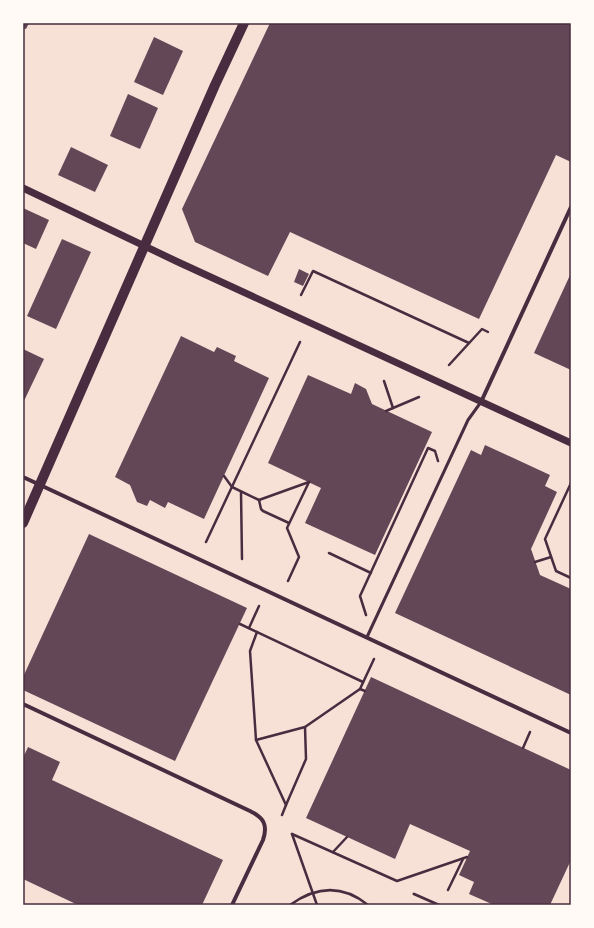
<svg xmlns="http://www.w3.org/2000/svg" width="594" height="928" font-family="Montserrat,sans-serif">
  <rect width="100%" height="100%" fill="#f7e1d7"/>
  <!-- building -->
  <g fill="#644757">
    <polygon points="23,23 29,23 26,29 23,28"/>
    <polygon points="270,23 571,23 571,162 556,155 479,319 290,232 268,276 195,242 182,209"/>
    <polygon points="154,37 183,51 163,95 134,82"/>
    <polygon points="128,94 158,108 140,149 110,136"/>
    <polygon points="71,147 108,165 95,192 58,175"/>
    <polygon points="23,208 49,220 36,249 23,243"/>
    <polygon points="62,239 91,252 56,329 27,316"/>
    <polygon points="299,269 309,274 303,286 294,282"/>
    <polygon points="571,273 571,370 534,353"/>
    <polygon points="181,336 214,352 217,347 236,356 234,361 269,378 204,519 168,502 165,508 150,500 147,506 137,502 130,485 115,477"/>
    <polygon points="23,349 44,359 23,403"/>
    <polygon points="308,375 351,394 355,383 366,389 372,404 432,432 375,555 305,523 321,488 268,463"/>
    <polygon points="485,445 550,475 545,486 557,492 531,549 540,575 571,589 571,695 395,613 471,450 481,455"/>
    <polygon points="89,534 247,608 175,761 23,690 23,677"/>
    <polygon points="371,677 571,770 571,860 550,905 494,905 469,894 474,882 459,875 470,851 410,824 395,859 306,818"/>
    <polygon points="28,747 60,762 52,780 223,860 202,905 78,905 23,879 23,758"/>
  </g>
  <g fill="none" stroke-linecap="round" stroke-linejoin="round">
    <!-- path -->
    <g stroke="#4a2c40" stroke-width="2.5">
      <polyline points="301,295 313,271 469,343"/>
      <polyline points="449,365 482,329 488,332"/>
      <polyline points="384,381 393,408"/>
      <polyline points="386,411 419,397"/>
      <polyline points="224,476 232,487 259,500 309,482"/>
      <polyline points="571,483 545,539 556,571 571,578"/>
      <polyline points="241,492 242,559"/>
      <polyline points="259,500 261,509 263,511 289,523"/>
      <polyline points="206,542 300,342"/>
      <polyline points="329,553 371,573"/>
      <polyline points="535,562 551,557"/>
      <polyline points="288,581 299,557 287,528 309,482"/>
      <polyline points="366,615 360,596 428,448 435,451 438,461"/>
      <polyline points="240,624 363,682"/>
      <polyline points="249,628 259,606"/>
      <polyline points="257,632 250,651 256,740 286,805 282,815"/>
      <polyline points="360,689 365,691"/>
      <polyline points="256,740 305,727 360,689 374,659"/>
      <polyline points="523,748 530,732"/>
      <polyline points="286,805 306,759 305,727"/>
      <polyline points="292,834 397,881 467,857"/>
      <polyline points="292,834 317,905"/>
      <polyline points="333,852 347,837"/>
      <polyline points="448,890 463,859"/>
      <path d="M 290,905 C 315,887 342,884 368,905"/>
    </g>
    <!-- service -->
    <g stroke="#4a2c40" stroke-width="3">
      <polyline points="367,637 468,420 481,402"/>
      <polyline points="414,894 439,905"/>
    </g>
    <!-- minor -->
    <g stroke="#4a2c40" stroke-width="4">
      <polyline points="481,402 571,207"/>
      <polyline points="23,477 571,733"/>
      <path d="M 23,704 L 250,811 C 264,818 268,825 263,840 L 232,905"/>
    </g>
    <!-- tertiary -->
    <polyline stroke="#4a2c40" stroke-width="7" points="23,188 178,262 571,443"/>
    <!-- primary -->
    <polyline stroke="#4a2c40" stroke-width="10" points="23,523 215,85 244,23"/>
  </g>
  <!-- border -->
  <rect width="594" height="928" fill="none" stroke="#fffaf5" stroke-width="48"/>
  <rect x="24" y="24" width="546" height="880" fill="none" stroke="#4a2c40" stroke-width="1.5"/>
</svg>
